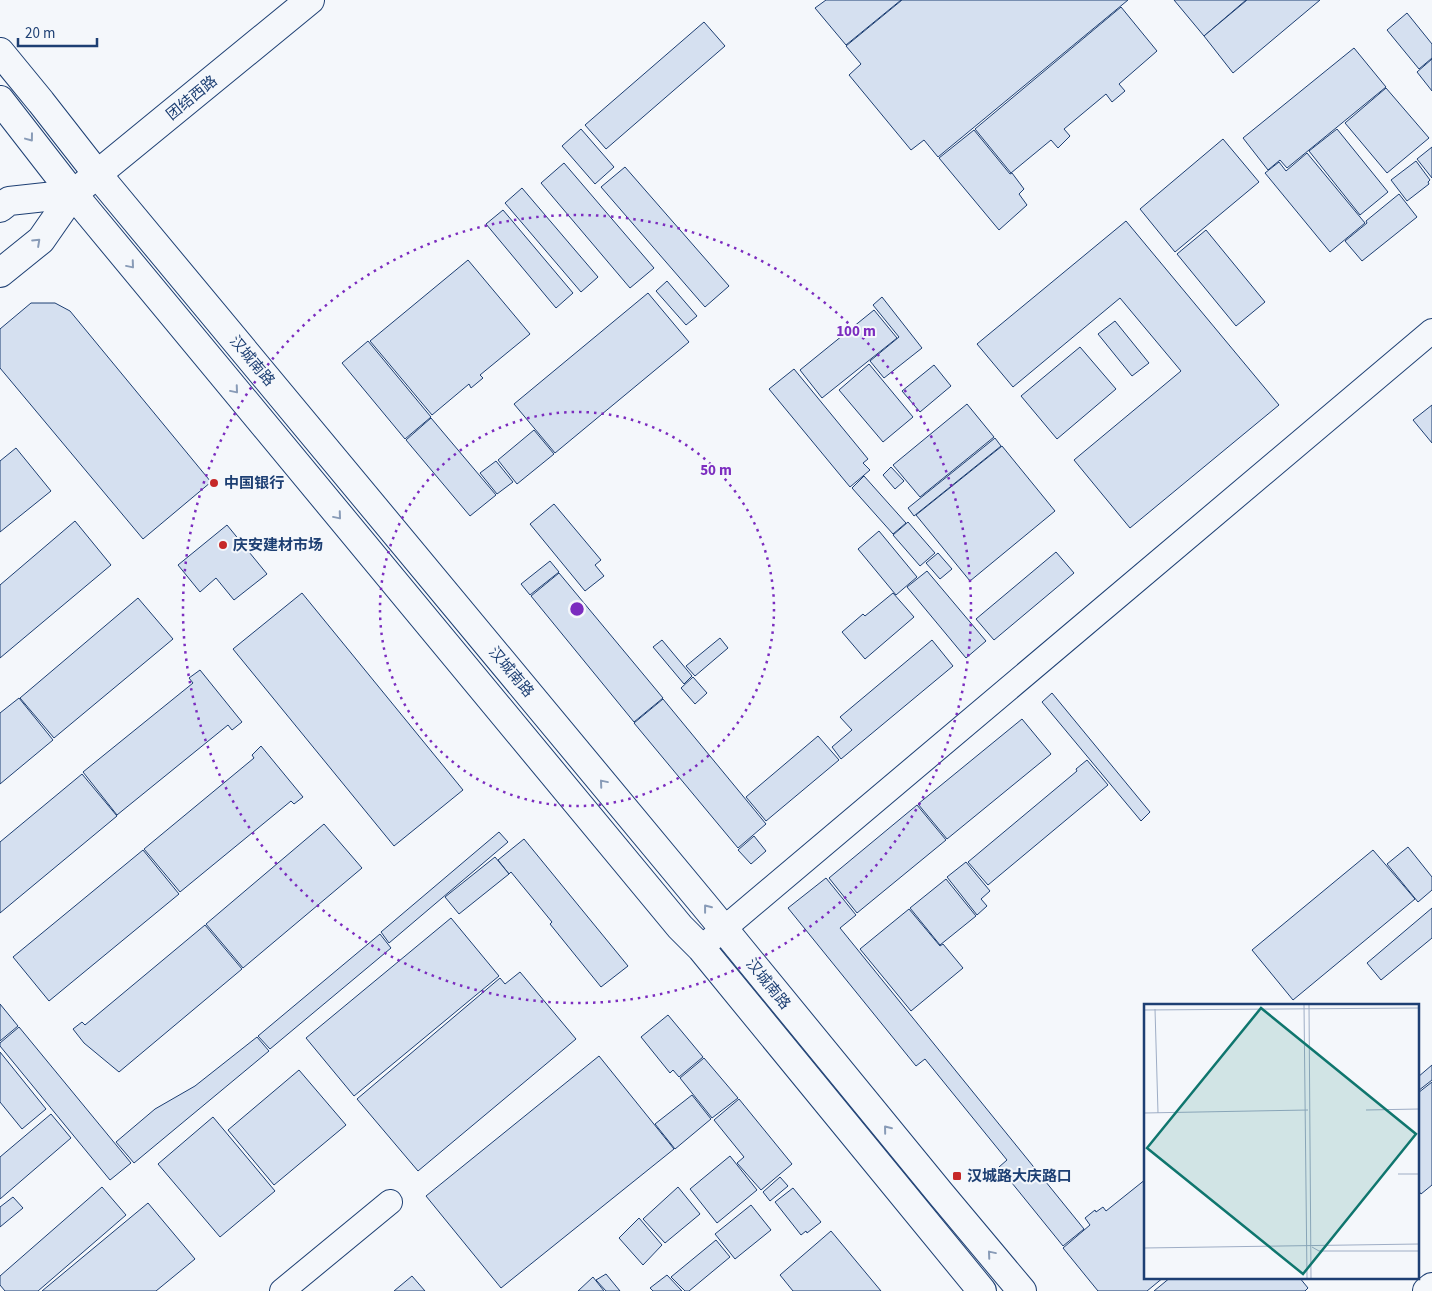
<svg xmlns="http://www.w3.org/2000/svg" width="1432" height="1291" font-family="'Source Sans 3','Noto Sans SC',sans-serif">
  <rect width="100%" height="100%" fill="#f4f7fb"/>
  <!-- building -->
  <g fill="#d5e0f0" stroke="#1d3f73">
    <polygon points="826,0 901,0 846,45 815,8"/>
    <polygon points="902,0 1128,0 938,157 924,140 911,150 849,75 861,64 846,46"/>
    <polygon points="1174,0 1246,0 1204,36"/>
    <polygon points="1247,0 1320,0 1233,73 1204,36"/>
    <polygon points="1121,7 1157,51 1119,84 1125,91 1112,102 1106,94 1064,129 1070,136 1058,148 1051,140 1011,173 975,129"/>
    <polygon points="1407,13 1432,44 1432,58 1419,69 1387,30"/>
    <polygon points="704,22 725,46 606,149 585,125"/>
    <polygon points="1354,48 1386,87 1287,168 1280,160 1268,170 1243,138"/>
    <polygon points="1432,59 1432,91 1417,72"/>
    <polygon points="1386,88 1429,138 1387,173 1345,123"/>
    <polygon points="581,129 614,167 595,184 562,146"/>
    <polygon points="1337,129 1388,192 1360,215 1309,151"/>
    <polygon points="974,130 1010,174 1012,173 1024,189 1019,194 1027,205 999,230 939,158"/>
    <polygon points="1223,139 1259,182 1175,252 1140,209"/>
    <polygon points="1432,147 1432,178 1417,159"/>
    <polygon points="1307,153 1365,223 1330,252 1265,173 1279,162 1286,171"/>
    <polygon points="1416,161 1430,180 1428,182 1429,184 1407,201 1391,180"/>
    <polygon points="564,163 654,268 630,288 541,183"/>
    <polygon points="625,167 729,286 705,307 601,187"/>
    <polygon points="522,188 598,277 581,292 505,203"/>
    <polygon points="1399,194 1417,217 1362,261 1345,241 1367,223 1366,221"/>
    <polygon points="503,210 573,293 556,308 486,224"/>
    <polygon points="1126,221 1279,405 1130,528 1074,460 1181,371 1120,298 1013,387 977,344"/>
    <polygon points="1206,230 1265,302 1236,326 1177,254"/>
    <polygon points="468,260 530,334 480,375 483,378 471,388 469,384 432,415 370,341"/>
    <polygon points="667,281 697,316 686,325 656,291"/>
    <polygon points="648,293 689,342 555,453 514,404"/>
    <polygon points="882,297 922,348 884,378 870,361 899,337 873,305"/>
    <polygon points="31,303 55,303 70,311 211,482 143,539 0,368 0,329"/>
    <polygon points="874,310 897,338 822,398 800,370"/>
    <polygon points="1115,321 1149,363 1132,376 1098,334"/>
    <polygon points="368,341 431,417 405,439 342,363"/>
    <polygon points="1080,347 1116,389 1057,439 1021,396"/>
    <polygon points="869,364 913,417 883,442 839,390"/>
    <polygon points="934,365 951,386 920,412 902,391"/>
    <polygon points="794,369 868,459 863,463 870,470 850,487 769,389"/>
    <polygon points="967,404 994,437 920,497 893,465"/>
    <polygon points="1432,405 1432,443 1413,420"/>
    <polygon points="431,418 496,495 470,516 406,440"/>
    <polygon points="534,430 554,454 517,484 498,460"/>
    <polygon points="995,438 1001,446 914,516 908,508"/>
    <polygon points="1002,446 1055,511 970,581 916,515"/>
    <polygon points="16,448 51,491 0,532 0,461"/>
    <polygon points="496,461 513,482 497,494 480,473"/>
    <polygon points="891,467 904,481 895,489 883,475"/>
    <polygon points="864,476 906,523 893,534 852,488"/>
    <polygon points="554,504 601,560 595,565 604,576 585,591 530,524"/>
    <polygon points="75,521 111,565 0,658 0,585"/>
    <polygon points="908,522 935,553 920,566 893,535"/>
    <polygon points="227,525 267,574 234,600 216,578 200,592 178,565"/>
    <polygon points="879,531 917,577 896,595 858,549"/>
    <polygon points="1056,552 1074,573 994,640 976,619"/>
    <polygon points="938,553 952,569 940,579 926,563"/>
    <polygon points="550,561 559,572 530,595 521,584"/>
    <polygon points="927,571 986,641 966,658 907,587"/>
    <polygon points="559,573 663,698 634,722 531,596"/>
    <polygon points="302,593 463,790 394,846 233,649"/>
    <polygon points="893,593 914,617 865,659 842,632 863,614 865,616"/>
    <polygon points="138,598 173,639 54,738 20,698"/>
    <polygon points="720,638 728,648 695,676 686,666"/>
    <polygon points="662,640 692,676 684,684 653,647"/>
    <polygon points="932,640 953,666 841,759 832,747 852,730 840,717"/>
    <polygon points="200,670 242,722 232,730 228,725 117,815 83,772 193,683 189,678"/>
    <polygon points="693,677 707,693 695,704 681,688"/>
    <polygon points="1052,693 1150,812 1141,821 1042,702"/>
    <polygon points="19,698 53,740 0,784 0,713"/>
    <polygon points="663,699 766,824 738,848 634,723"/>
    <polygon points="1022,719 1051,754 947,839 918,804"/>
    <polygon points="818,736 839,760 766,821 746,797"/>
    <polygon points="261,746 303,797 294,804 291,801 180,892 144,849 254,758 252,755"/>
    <polygon points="1087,760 1108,785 988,885 968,862 1077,771 1076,769"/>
    <polygon points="82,774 117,816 0,913 0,842"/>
    <polygon points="917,805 946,840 857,913 829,878"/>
    <polygon points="324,824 362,868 243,968 206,924"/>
    <polygon points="499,832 508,842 389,943 381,932"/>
    <polygon points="754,836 766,851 751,864 738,850"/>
    <polygon points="524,839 628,966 601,987 550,924 552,922 511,872 509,874 498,860"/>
    <polygon points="1408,847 1432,877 1432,890 1418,902 1387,864"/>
    <polygon points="143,850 179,894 49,1001 13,957"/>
    <polygon points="1373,850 1415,899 1293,1000 1252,950"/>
    <polygon points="495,857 509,874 459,914 445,897"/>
    <polygon points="966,862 990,891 981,899 987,906 977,915 947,877"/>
    <polygon points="826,878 856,915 840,928 1084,1229 1063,1246 999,1167 1007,1160 925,1059 916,1066 788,908"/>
    <polygon points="946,879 976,916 940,945 910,908"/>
    <polygon points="1432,908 1432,938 1381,980 1367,963"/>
    <polygon points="909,909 940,946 943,944 963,968 911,1011 860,949"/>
    <polygon points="451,918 499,976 354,1096 306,1038"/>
    <polygon points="205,925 242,969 119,1072 84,1043 73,1029 82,1022 85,1025"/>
    <polygon points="380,934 391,948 270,1049 258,1036"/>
    <polygon points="520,972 576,1039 418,1171 357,1099 500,978 505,984"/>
    <polygon points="0,1004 18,1026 0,1041"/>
    <polygon points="668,1015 703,1057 679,1077 673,1070 670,1073 641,1037"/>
    <polygon points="19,1027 131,1163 110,1180 0,1046 0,1043"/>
    <polygon points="257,1037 269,1051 134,1163 116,1142 155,1109 195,1086"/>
    <polygon points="0,1052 46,1109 22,1129 0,1102"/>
    <polygon points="599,1056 674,1149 501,1288 426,1196"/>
    <polygon points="704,1058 738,1098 712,1118 680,1078"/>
    <polygon points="1432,1065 1432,1080 1418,1091 1418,1077"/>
    <polygon points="299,1070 346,1125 274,1185 228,1130"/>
    <polygon points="1432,1082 1432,1185 1421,1194 1418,1190 1418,1093"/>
    <polygon points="692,1095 711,1119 675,1149 655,1124"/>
    <polygon points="739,1099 792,1164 761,1190 737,1163 744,1157 714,1120"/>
    <polygon points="51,1114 71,1138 0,1199 0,1157"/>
    <polygon points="213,1117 275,1191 220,1237 158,1164"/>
    <polygon points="730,1156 757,1190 717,1223 690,1189"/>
    <polygon points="780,1177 788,1186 770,1201 763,1192"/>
    <polygon points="1146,1179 1146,1277 1164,1277 1147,1291 1098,1291 1063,1248 1090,1225 1085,1218 1095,1210 1096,1212 1103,1207 1106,1211"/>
    <polygon points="102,1187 126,1215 38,1291 5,1291 0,1285 0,1276"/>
    <polygon points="678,1187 700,1214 665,1243 643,1219"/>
    <polygon points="793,1188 821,1222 807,1233 806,1231 801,1235 775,1202"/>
    <polygon points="13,1197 23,1208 0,1227 0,1207"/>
    <polygon points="148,1203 195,1259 156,1291 42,1291"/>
    <polygon points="751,1205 771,1230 735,1259 715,1234"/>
    <polygon points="639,1218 662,1245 643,1265 619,1238"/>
    <polygon points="831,1231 881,1291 793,1291 780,1275"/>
    <polygon points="716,1240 730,1257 689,1291 685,1291 671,1277"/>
    <polygon points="606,1274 620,1291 606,1291 596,1280"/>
    <polygon points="667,1275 682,1291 653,1291 650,1288"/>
    <polygon points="412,1276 425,1291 394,1291"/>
    <polygon points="593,1277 604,1291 578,1291"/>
    <polygon points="1171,1277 1299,1277 1308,1288 1305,1291 1154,1291"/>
  </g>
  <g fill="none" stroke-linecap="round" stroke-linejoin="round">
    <defs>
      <g id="street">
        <polyline points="701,948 1432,331"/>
        <polyline points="282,1291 390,1202"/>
      </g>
      <g id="secondary">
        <polyline points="0,52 41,102 98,175 705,906 940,1193 1022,1291"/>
        <polyline points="0,100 73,194 680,927 701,948 982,1291"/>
        <polyline points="0,208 9,201 73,194"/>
        <polyline points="0,273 41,240 73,194 310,0"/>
      </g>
      <polyline id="primary" points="1427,1291 1432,1287"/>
    </defs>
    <!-- street casing -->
    <use href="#street" stroke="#1d3f73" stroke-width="26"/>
    <!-- secondary casing -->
    <use href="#secondary" stroke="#1d3f73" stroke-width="30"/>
    <!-- primary casing -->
    <use href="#primary" stroke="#1d3f73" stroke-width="30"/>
    <!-- street -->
    <use href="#street" stroke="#f4f7fb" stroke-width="24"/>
    <!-- secondary -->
    <use href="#secondary" stroke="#f4f7fb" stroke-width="28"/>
    <!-- primary -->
    <use href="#primary" stroke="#f4f7fb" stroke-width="28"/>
  </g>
  <!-- one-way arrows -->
  <defs><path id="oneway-chevron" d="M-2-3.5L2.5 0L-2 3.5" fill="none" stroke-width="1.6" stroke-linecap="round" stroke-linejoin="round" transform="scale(1.25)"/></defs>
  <g stroke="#889bb7">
    <use href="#oneway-chevron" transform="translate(30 138) rotate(53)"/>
    <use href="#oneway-chevron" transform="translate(37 242) rotate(-43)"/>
    <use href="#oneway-chevron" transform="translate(131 265) rotate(50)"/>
    <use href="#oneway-chevron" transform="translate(235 390) rotate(50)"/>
    <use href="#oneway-chevron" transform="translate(338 516) rotate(50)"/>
    <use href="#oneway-chevron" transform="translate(603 783) rotate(-130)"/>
    <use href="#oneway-chevron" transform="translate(707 908) rotate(-128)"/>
    <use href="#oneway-chevron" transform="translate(887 1129) rotate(-129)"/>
    <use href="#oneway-chevron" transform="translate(991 1254) rotate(-130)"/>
  </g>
  <!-- distance rings -->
  <g fill="none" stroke="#7b2cbf" stroke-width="2.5" stroke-dasharray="2.5 5">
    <circle cx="577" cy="609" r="197"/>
    <circle cx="577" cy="609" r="394"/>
  </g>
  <!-- markers -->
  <g fill="#c62828" stroke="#f4f7fb" stroke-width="2">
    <circle cx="214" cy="483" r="5"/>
    <circle cx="223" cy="545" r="5"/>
    <rect x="952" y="1171" width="10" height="10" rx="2.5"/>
  </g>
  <g text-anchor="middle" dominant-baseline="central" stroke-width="4" stroke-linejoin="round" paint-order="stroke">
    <!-- street labels -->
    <g font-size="15" fill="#1d3f73" stroke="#f4f7fb">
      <text transform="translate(192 98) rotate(-39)">团结西路</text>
      <text transform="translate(252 361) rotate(50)">汉城南路</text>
      <text transform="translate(511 672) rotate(50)">汉城南路</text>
      <text transform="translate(768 984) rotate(51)">汉城南路</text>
    </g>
    <!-- poi labels -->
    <g font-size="15" font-weight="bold" fill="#1d3f73" stroke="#f4f7fb" text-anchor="start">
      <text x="224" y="483">中国银行</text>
      <text x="233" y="545">庆安建材市场</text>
      <text x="967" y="1176">汉城路大庆路口</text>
    </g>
  </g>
  <!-- overview -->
  <g transform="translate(1144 1004)">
    <rect width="275" height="275" fill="#f4f7fb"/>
    <path fill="none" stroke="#9eadc5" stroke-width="1" d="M 160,0 L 163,275M 165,0 L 167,275M 11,5 L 14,109M 0,6 L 275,4M 222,106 L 275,105M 0,109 L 164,106M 254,170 L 275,170M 168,243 L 175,247 L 275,247M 0,244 L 275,240"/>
    <path fill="#0f766e" fill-opacity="0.15" stroke="#0f766e" stroke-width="2.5" d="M 117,4 L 272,130 L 159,270 L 3,144 Z"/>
    <rect width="275" height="275" fill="none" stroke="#1d3f73" stroke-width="2.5"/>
  </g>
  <circle cx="577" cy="609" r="8" fill="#7b2cbf" stroke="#f4f7fb" stroke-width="2.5"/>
  <g font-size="15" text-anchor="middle" font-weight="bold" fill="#7b2cbf" stroke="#f4f7fb" stroke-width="4" stroke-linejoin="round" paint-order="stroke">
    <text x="856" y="336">100 m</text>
    <text x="716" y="475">50 m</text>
  </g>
  <!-- scale -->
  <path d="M18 38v8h79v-8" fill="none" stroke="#1d3f73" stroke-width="2.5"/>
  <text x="25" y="38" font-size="15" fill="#1d3f73" stroke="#f4f7fb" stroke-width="4" paint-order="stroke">20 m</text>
</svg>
